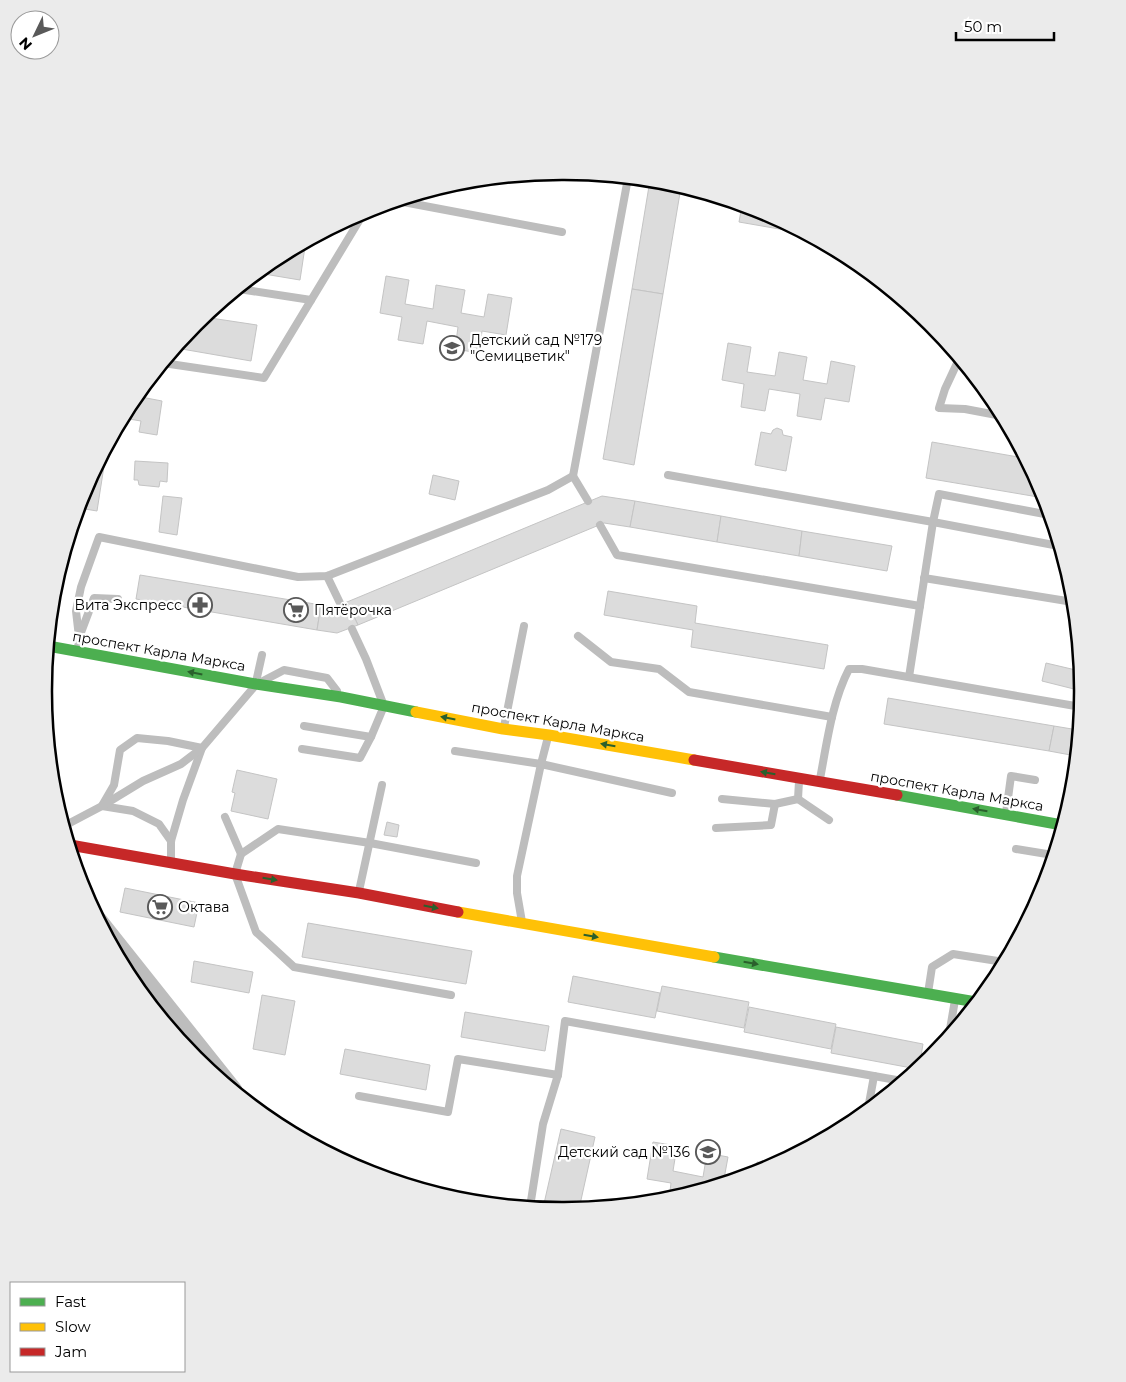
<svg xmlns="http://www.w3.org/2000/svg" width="1126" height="1382" font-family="Montserrat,sans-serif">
  <rect width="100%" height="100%" fill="#fff"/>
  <!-- building -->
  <g fill="#dcdcdc" stroke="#c4c4c4">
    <polygon points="650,180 665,182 681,187 663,294 632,289"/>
    <polygon points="742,205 762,211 802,233 739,222"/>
    <polygon points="299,246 305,247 300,280 258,273 275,259"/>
    <polygon points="386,276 409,280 405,304 433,309 436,285 465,290 461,313 484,317 488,294 512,298 506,335 482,331 479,353 455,349 458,327 427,321 423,344 398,340 402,317 380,313"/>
    <polygon points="632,289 663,294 634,465 603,459"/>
    <polygon points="204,317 257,325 251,361 176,348 196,324"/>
    <polygon points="728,343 751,347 747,372 775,376 779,352 807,357 803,380 827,384 831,361 855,366 849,402 825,398 821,420 797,416 800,394 769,389 765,411 741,407 744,384 722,380"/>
    <polygon points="978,382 988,394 976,391"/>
    <polygon points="136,396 162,401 157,435 139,432 141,421 123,418 131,402"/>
    <polygon points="777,428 782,430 783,435 792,437 786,471 755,465 761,432 771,434 773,430"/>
    <polygon points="932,442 1024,458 1044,498 926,478"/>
    <polygon points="107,447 97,511 79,508 83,492"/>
    <polygon points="135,461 168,463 167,482 160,481 159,487 139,485 138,480 134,480"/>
    <polygon points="433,475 459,481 455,500 429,494"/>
    <polygon points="163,496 182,498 177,535 159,532"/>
    <polygon points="602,496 635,501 630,527 604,523 358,625 347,602"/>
    <polygon points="635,501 721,516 717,542 630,527"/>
    <polygon points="721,516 802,531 799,556 717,542"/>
    <polygon points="802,531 892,546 887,571 799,556"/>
    <polygon points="140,575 321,605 317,630 136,599"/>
    <polygon points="608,591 697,606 695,623 828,645 824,669 691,647 693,630 604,615"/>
    <polygon points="347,602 358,625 337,633 317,630 321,605 334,607"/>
    <polygon points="1046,663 1080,671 1082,691 1042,681"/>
    <polygon points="888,698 1054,726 1049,751 884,724"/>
    <polygon points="1054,726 1078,730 1076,756 1049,751"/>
    <polygon points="237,770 277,779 268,819 231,811 235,793 232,792"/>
    <polygon points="387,822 399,825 397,837 384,835"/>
    <polygon points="125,888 199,903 194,927 120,912"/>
    <polygon points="308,923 472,951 466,984 302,957"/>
    <polygon points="194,961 253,972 249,993 191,982"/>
    <polygon points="573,976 660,993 655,1018 568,1002"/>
    <polygon points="662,986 749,1002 744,1028 657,1011"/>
    <polygon points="262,995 295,1001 285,1055 253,1049"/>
    <polygon points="749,1007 836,1024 831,1049 744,1032"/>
    <polygon points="465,1012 549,1026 545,1051 461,1037"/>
    <polygon points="836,1027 923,1044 919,1068 917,1069 831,1053"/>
    <polygon points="345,1049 430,1065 426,1090 340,1074"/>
    <polygon points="561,1129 595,1137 579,1209 563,1210 543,1208"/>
    <polygon points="653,1142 677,1146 673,1171 703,1177 707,1153 728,1157 724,1179 731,1180 702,1189 695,1188 694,1191 669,1199 671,1183 647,1179"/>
    <polygon points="757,1162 773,1164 755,1173"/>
  </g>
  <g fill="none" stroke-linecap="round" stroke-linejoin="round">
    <!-- lane -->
    <g stroke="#bdbdbd" stroke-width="8">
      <polyline points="398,201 562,232"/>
      <polyline points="239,289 311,300"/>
      <polyline points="959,359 945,389 939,408 965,409 1002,416"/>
      <polyline points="163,363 264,378 365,211"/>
      <polyline points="668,475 933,522 1059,546"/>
      <polyline points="573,476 588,501"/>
      <polyline points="600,525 617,555 920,606"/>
      <polyline points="327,576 340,603"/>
      <polyline points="924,578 1073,602"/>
      <polyline points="80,635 94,598 118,599"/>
      <polyline points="578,636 611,662 659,669 689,692 832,717"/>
      <polyline points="78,649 79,637 76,611 81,587 99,537 298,577 327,576 548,490 573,476 628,178"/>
      <polyline points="909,677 933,522 939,494 1050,515"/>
      <polyline points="263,681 284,670 327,678 337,691"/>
      <polyline points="256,682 262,655"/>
      <polyline points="304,726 371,737 384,706 366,659 352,629"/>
      <polyline points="504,727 524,626"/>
      <polyline points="302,749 360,758 371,737"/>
      <polyline points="455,751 541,764 672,793"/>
      <path d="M 820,779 C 827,742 832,702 849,669 L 862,669 L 1081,707"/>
      <polyline points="722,799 775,804 798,799 799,781"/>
      <polyline points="798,799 829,820"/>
      <polyline points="103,804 114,785 120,750 137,738 168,741 202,748 183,800 171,841 171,862"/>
      <polyline points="102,806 133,811 159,824 171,841"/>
      <polyline points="1006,813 1011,776 1035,780"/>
      <polyline points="225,817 241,854"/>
      <polyline points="64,826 102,806 143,781 181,764 202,748 254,687"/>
      <polyline points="716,828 771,825 775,804"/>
      <polyline points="1016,849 1053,855"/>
      <polyline points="359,891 382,785"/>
      <polyline points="522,922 517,893 517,876 541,764 548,737"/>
      <polyline points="928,993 932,967 953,954 1004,962"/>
      <polyline points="451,995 294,967 256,932 235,874 241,854 278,829 370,843 476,863"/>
      <polyline points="949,1035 955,1000"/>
      <polyline points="359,1096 448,1112 458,1059 558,1075 565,1021 902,1081"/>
      <polyline points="868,1109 874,1076"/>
      <polyline points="530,1207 543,1124 558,1075"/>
    </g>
    <!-- street -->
    <polyline stroke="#bdbdbd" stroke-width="15" points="99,919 235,1090"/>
    <!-- fast -->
    <g stroke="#4caf50" stroke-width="11">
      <polyline points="48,646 256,684 341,697 416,712"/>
      <polyline points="897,795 1062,825"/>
      <polyline points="714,957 976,1002"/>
    </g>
    <!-- slow -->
    <g stroke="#ffc107" stroke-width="11">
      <polyline points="416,712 503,729 549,735 694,760"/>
      <polyline points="458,912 714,957"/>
    </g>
    <!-- jam -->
    <g stroke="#c62828" stroke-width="11">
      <polyline points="694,760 897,795"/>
      <polyline points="70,845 235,874 359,893 458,912"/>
    </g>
  </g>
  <!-- one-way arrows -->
  <defs><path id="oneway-solid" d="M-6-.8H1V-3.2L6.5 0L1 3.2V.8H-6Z" transform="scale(1.25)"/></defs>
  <g fill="#2a602c">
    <use href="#oneway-solid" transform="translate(195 673) rotate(-169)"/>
    <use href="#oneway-solid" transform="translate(448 718) rotate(-169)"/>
    <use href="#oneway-solid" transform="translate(608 745) rotate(-170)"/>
    <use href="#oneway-solid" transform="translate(768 773) rotate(-170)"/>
    <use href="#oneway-solid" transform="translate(980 810) rotate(-170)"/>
    <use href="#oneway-solid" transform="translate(270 879) rotate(9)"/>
    <use href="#oneway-solid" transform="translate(431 907) rotate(11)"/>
    <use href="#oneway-solid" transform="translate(591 936) rotate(10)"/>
    <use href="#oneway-solid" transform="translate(751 963) rotate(10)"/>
  </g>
  <!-- icons -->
  <defs>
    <symbol id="school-ring" viewBox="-11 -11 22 22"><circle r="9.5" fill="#fff" stroke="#595959" stroke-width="1.5"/><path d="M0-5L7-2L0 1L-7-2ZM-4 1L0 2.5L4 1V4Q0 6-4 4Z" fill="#595959"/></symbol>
    <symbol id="pharmacy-ring" viewBox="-11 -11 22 22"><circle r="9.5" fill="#fff" stroke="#595959" stroke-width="1.5"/><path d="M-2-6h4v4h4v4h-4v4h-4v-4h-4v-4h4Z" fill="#595959"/></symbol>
    <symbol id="supermarket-ring" viewBox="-11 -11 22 22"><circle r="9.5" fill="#fff" stroke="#595959" stroke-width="1.5"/><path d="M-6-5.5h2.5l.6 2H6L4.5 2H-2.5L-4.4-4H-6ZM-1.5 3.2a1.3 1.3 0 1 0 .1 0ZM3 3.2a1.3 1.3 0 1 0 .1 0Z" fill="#595959"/></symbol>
  </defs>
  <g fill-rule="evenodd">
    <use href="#school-ring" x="438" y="334" width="28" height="28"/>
    <use href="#pharmacy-ring" x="186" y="591" width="28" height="28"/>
    <use href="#supermarket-ring" x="282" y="596" width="28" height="28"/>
    <use href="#supermarket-ring" x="146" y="893" width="28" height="28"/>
    <use href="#school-ring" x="694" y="1138" width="28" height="28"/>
  </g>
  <g text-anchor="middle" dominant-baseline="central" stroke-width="4.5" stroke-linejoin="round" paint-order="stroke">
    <!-- poi labels -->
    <g font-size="14" fill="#000" stroke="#fff" text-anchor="start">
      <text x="470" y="340">Детский сад №179<tspan x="470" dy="16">"Семицветик"</tspan></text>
      <text x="182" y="605" text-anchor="end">Вита Экспресс</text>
      <text x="314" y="610">Пятёрочка</text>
      <text x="178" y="907">Октава</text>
      <text x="690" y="1152" text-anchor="end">Детский сад №136</text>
    </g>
    <!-- street labels -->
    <g font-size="14" fill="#000" stroke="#fff">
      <text transform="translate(159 651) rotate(10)">проспект Карла Маркса</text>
      <text transform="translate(558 722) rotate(10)">проспект Карла Маркса</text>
      <text transform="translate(957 791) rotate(10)">проспект Карла Маркса</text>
    </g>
  </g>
  <!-- crop -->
  <path d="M0 0H1126V1382H0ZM562 180H564A510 510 0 0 1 1074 690V692A510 510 0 0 1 564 1202H562A510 510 0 0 1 52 692V690A510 510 0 0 1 562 180Z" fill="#ebebeb" fill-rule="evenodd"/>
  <path fill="none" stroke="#000" stroke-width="2.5" d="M562 180H564A510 510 0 0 1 1074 690V692A510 510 0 0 1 564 1202H562A510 510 0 0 1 52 692V690A510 510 0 0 1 562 180Z"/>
  <!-- legend -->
  <rect x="10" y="1282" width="175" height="90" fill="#ffffff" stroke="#999999"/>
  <rect x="20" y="1298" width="25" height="8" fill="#4caf50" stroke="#999999"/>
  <text x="55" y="1307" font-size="15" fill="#000000">Fast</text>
  <rect x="20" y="1323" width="25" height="8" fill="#ffc107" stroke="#999999"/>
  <text x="55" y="1332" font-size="15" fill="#000000">Slow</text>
  <rect x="20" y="1348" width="25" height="8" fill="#c62828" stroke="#999999"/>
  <text x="55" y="1357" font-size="15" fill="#000000">Jam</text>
  <!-- north arrow -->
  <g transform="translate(35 35) rotate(227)"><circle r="24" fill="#ffffff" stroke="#999999"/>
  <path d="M0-4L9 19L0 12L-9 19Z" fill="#595959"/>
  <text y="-8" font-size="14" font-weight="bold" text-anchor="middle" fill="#000000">N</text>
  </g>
  <!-- scale -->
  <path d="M956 32v8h98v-8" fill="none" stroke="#000000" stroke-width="2.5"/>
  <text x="964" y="32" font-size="15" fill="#000000" stroke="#ffffff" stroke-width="4" paint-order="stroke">50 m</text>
</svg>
